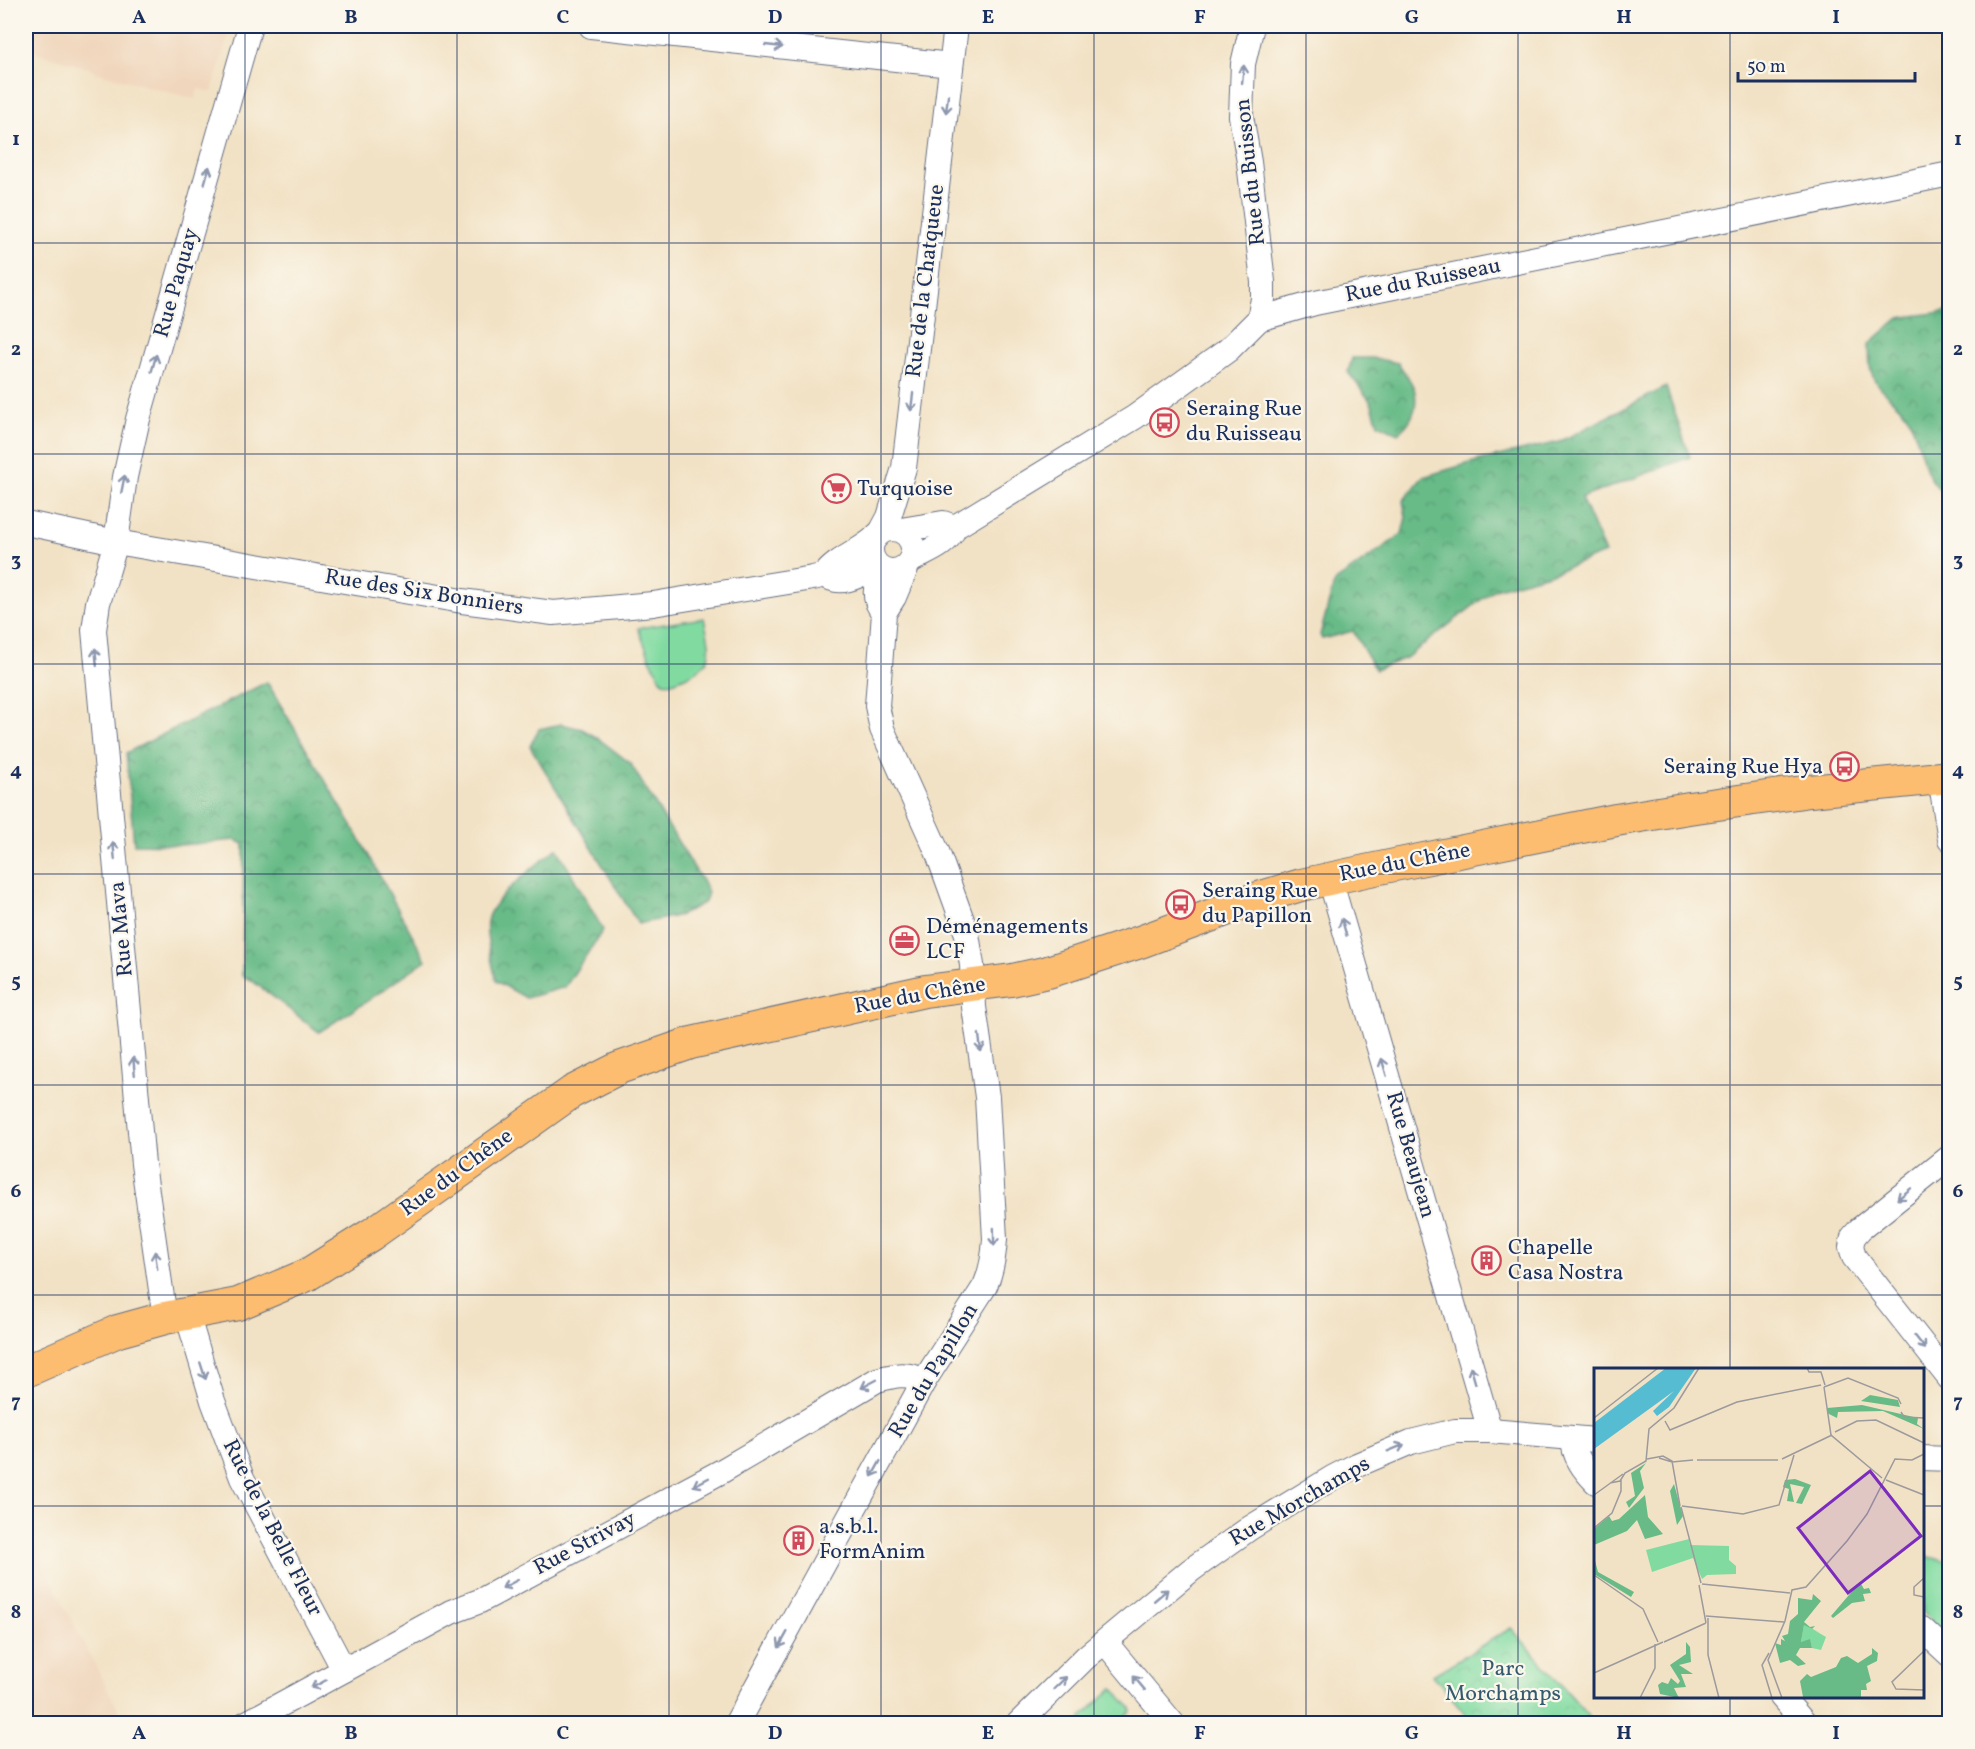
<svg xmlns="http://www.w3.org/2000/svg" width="1975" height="1749" font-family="Vollkorn,serif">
  <defs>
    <pattern id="forest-crowns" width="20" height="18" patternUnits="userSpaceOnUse" patternTransform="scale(1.5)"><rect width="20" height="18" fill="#68bb87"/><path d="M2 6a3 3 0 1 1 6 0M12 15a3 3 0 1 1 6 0" fill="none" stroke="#559872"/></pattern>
    <pattern id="park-crowns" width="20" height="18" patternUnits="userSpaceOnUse" patternTransform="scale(1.5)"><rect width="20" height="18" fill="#81dba1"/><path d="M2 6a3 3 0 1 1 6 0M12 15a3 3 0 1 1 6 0" fill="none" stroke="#6fbc8d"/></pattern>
  </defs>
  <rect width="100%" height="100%" fill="#fbf7ec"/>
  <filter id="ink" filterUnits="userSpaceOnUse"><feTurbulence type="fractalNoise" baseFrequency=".0167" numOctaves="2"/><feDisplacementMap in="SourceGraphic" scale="12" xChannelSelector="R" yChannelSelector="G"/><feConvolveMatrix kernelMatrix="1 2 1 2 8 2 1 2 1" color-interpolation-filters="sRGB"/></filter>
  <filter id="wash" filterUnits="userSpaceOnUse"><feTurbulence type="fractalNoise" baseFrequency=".008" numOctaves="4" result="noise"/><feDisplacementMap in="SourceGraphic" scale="24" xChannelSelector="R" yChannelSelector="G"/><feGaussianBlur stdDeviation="1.35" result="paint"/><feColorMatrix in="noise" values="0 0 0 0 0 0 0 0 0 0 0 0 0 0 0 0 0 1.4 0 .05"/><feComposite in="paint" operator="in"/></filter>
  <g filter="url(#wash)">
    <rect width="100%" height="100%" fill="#f2e2c5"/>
    <!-- built -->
    <g fill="#f0d6bc">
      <polygon points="26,26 231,26 212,92 198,89 195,99 94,72 94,70 26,49"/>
      <polygon points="26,1527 65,1607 125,1723 26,1723"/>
    </g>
    <!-- grass -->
    <g fill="#81dba1" stroke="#4e8580" stroke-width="1.5">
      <path d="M 704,618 C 710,649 718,662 685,677 C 677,680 671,684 663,682 L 651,661 L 638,628 Z"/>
      <polygon points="1922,1556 1949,1561 1949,1640 1923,1612"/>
      <polygon points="1113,1688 1131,1708 1131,1712 1118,1723 1086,1723 1081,1718"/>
    </g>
    <!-- forest -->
    <g fill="url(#forest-crowns)" stroke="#427572" stroke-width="1.5">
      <path d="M 1949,311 L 1950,311 L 1949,495 C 1919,481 1924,443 1907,415 C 1898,402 1882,394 1875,381 C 1868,370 1870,357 1869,344 L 1899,318 Z"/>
      <path d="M 1352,358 L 1373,358 L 1398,363 C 1403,371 1414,383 1415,392 C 1418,409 1411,423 1398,433 L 1378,424 L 1371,402 L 1348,372 Z"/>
      <polygon points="1666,387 1690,457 1581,498 1605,553 1555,572 1495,589 1406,658 1375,670 1353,631 1322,639 1320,635 1333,587 1337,580 1402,534 1406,517 1403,501 1423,477 1477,461 1559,442"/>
      <polygon points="267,682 358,836 426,960 366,1002 319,1032 251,980 242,976 244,844 235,840 182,845 134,844 126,753"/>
      <polygon points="561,724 582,729 596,737 630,763 704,884 708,892 705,902 681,915 638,924 530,746 539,729"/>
      <path d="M 557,848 L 603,930 L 565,987 L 526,998 L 496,981 C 493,964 483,932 488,917 C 495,896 539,863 557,848 Z"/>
    </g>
    <!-- park -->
    <polygon fill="url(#park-crowns)" stroke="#4e8580" stroke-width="1.5" points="1511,1628 1595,1723 1473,1723 1433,1675"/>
  </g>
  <g filter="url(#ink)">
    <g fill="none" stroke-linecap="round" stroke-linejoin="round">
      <defs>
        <g id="minor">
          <polyline points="591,26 951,65"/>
          <polyline points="1252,26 1243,64 1241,116 1249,162 1263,282 1263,299 1259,319"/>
          <path d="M 26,523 L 116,542 L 462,601 L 553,613 L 653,604 L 813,578 L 825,575 C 835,560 861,551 876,537"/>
          <circle cx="892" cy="550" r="21"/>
          <polyline points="901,530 943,523 955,527"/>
          <polyline points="881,532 889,517 904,468 956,26"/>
          <path d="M 912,560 C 928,551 947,546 955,527 L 1135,417 L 1228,350 L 1259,319 L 1315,303 L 1950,174"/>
          <path d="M 881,569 C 876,585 871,599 884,613"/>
          <path d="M 825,575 C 841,588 862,574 877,566"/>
          <polyline points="1940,778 1950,839"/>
          <polyline points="1330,879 1490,1431"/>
          <polyline points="1950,1157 1860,1229 1853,1237 1851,1247 1854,1257 1950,1379"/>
          <polyline points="187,1314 213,1401 242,1478 344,1670"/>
          <polyline points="165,1318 143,1164 94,630 98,603 116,542 125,477 138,419 250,26"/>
          <path d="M 1573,1438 C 1573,1456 1584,1470 1596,1482"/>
          <polyline points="1922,1458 1950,1459"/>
          <polyline points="1922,1629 1950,1655"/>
          <polyline points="1105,1642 1173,1724"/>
          <polyline points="1781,1696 1805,1724"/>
          <path d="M 245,1724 L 451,1612 L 480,1601 L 722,1471 L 877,1380 C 895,1375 907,1372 924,1381"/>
          <path d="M 736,1724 L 924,1381 L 985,1286 C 992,1270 994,1256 995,1239 L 987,1097 L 974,1007 L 972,965 L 967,934 L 937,851 L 882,729 L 877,706 L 884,613 L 894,597 L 907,566"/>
          <polyline points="1018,1724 1086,1657 1191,1570 1250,1528 1332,1478 1357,1465 1411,1442 1455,1431 1490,1431 1596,1440"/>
        </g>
        <polyline id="major" points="26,1371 118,1331 165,1318 238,1304 307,1275 372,1234 572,1092 619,1068 691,1043 925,991 1012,980 1048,972 1140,942 1255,899 1301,885 1370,870 1616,820 1689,808 1810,791 1950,777"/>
      </defs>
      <!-- minor casing -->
      <use href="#minor" stroke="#666e82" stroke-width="26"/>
      <!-- major casing -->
      <use href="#major" stroke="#666e82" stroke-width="34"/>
      <!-- minor -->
      <use href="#minor" stroke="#fff" stroke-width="24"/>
      <!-- major -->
      <use href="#major" stroke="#fcbd6f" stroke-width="32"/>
    </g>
    <!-- one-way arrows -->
    <defs><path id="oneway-shaft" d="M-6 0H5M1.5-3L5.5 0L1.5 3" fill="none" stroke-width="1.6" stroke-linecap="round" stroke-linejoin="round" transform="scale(1.5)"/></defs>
    <g stroke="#8d97ae">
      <use href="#oneway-shaft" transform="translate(774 46) rotate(6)"/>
      <use href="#oneway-shaft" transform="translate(1243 74) rotate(-84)"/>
      <use href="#oneway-shaft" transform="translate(947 104) rotate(97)"/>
      <use href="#oneway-shaft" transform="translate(207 175) rotate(-74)"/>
      <use href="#oneway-shaft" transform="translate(154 363) rotate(-74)"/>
      <use href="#oneway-shaft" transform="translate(912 402) rotate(97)"/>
      <use href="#oneway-shaft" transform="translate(123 484) rotate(-79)"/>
      <use href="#oneway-shaft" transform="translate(96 657) rotate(-95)"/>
      <use href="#oneway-shaft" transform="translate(114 851) rotate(-95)"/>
      <use href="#oneway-shaft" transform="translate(1344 927) rotate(-106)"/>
      <use href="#oneway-shaft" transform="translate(980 1043) rotate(83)"/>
      <use href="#oneway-shaft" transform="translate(134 1066) rotate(-95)"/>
      <use href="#oneway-shaft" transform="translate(1384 1067) rotate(-106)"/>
      <use href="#oneway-shaft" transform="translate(1904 1194) rotate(141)"/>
      <use href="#oneway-shaft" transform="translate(994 1237) rotate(89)"/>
      <use href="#oneway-shaft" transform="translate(156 1260) rotate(-98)"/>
      <use href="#oneway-shaft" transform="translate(1920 1342) rotate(52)"/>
      <use href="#oneway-shaft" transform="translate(203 1371) rotate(72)"/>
      <use href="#oneway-shaft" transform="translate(1473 1375) rotate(-106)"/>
      <use href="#oneway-shaft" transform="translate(869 1384) rotate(152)"/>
      <use href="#oneway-shaft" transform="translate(1396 1448) rotate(-22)"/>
      <use href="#oneway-shaft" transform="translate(876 1469) rotate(119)"/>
      <use href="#oneway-shaft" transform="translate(701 1482) rotate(152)"/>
      <use href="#oneway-shaft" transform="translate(510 1584) rotate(152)"/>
      <use href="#oneway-shaft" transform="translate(1161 1595) rotate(-40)"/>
      <use href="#oneway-shaft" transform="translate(783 1640) rotate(119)"/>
      <use href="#oneway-shaft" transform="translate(1060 1683) rotate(-44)"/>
      <use href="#oneway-shaft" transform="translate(1139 1683) rotate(-130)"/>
      <use href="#oneway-shaft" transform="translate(319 1684) rotate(152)"/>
    </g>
  </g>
  <!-- grid -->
  <path fill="none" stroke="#1b2f5e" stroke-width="1.5" stroke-opacity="0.55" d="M 245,26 L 245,1724M 457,26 L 457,1724M 669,26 L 669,1724M 881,26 L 881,1724M 1094,26 L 1094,1724M 1306,26 L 1306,1724M 1518,26 L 1518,1724M 1730,26 L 1730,1370M 26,243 L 1950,243M 26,454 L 1950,454M 26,664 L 1950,664M 26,874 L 1950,874M 26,1085 L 1950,1085M 26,1295 L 1950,1295M 26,1506 L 1596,1506M 1922,1506 L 1950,1506M 1730,1696 L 1730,1724"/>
  <!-- icons -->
  <defs>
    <symbol id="bus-ring" viewBox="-11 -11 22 22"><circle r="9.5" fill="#fbf7ec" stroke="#d1495b" stroke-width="1.5"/><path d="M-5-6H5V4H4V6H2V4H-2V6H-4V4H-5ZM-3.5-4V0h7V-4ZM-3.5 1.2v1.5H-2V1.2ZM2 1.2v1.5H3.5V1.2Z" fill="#d1495b"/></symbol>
    <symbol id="supermarket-ring" viewBox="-11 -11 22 22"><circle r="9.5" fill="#fbf7ec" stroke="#d1495b" stroke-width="1.5"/><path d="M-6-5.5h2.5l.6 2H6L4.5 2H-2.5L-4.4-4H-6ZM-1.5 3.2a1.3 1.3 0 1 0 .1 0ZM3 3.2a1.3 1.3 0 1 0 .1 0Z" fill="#d1495b"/></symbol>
    <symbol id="office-ring" viewBox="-11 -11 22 22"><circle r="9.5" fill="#fbf7ec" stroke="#d1495b" stroke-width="1.5"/><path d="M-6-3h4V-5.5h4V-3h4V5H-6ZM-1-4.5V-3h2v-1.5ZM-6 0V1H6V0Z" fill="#d1495b"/></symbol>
    <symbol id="building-ring" viewBox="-11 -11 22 22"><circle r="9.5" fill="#fbf7ec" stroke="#d1495b" stroke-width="1.5"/><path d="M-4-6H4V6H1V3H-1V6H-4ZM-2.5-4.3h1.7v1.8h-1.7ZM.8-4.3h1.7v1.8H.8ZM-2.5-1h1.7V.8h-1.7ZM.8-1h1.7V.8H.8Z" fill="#d1495b"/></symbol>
  </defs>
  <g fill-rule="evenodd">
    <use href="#bus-ring" x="1148" y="406" width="33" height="33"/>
    <use href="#supermarket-ring" x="820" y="472" width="33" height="33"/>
    <use href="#bus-ring" x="1828" y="750" width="33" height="33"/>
    <use href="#bus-ring" x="1164" y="888" width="33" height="33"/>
    <use href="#office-ring" x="888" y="924" width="33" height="33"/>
    <use href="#building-ring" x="1470" y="1244" width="33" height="33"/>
    <use href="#building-ring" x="782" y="1524" width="33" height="33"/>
  </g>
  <g text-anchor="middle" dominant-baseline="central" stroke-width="4.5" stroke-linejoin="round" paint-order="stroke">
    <!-- street labels -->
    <g font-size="22" fill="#1b2f5e" stroke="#fbf7ec">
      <text transform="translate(1251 172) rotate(-96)">Rue du Buisson</text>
      <text transform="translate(926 281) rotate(-83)">Rue de la Chatqueue</text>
      <text transform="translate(1423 281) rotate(-11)">Rue du Ruisseau</text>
      <text transform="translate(177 283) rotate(-74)">Rue Paquay</text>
      <text transform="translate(424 593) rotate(9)">Rue des Six Bonniers</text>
      <text transform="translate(1405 863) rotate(-11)">Rue du Chêne</text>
      <text transform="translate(122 929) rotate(-95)">Rue Mava</text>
      <text transform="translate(920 996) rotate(-10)">Rue du Chêne</text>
      <text transform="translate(1410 1155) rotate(74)">Rue Beaujean</text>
      <text transform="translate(457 1173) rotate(-36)">Rue du Chêne</text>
      <text transform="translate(934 1371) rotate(-59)">Rue du Papillon</text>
      <text transform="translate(1300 1502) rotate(-30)">Rue Morchamps</text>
      <text transform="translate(272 1528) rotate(63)">Rue de la Belle Fleur</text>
      <text transform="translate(585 1544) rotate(-28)">Rue Strivay</text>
    </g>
    <!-- poi labels -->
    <g font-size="22" fill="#1b2f5e" stroke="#fbf7ec" text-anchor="start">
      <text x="1186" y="409">Seraing Rue<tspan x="1186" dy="25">du Ruisseau</tspan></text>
      <text x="857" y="489">Turquoise</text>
      <text x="1823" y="767" text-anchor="end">Seraing Rue Hya</text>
      <text x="1202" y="891">Seraing Rue<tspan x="1202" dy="25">du Papillon</tspan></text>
      <text x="926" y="927">Déménagements<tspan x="926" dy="25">LCF</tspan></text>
      <text x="1508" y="1248">Chapelle<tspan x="1508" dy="25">Casa Nostra</tspan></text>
      <text x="819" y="1527">a.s.b.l.<tspan x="819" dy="25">FormAnim</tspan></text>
    </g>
    <!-- park labels -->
    <g font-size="22" fill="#345a6f" stroke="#fbf7ec">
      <text x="1503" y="1669">Parc<tspan x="1503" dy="25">Morchamps</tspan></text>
    </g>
  </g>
  <!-- overview -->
  <g transform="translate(1594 1368)">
    <rect width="330" height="330" fill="#f2e2c5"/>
    <path d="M 95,171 L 96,177 L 135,178 L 135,192 L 142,198 L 142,206 L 113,207 L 108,211 L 99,190 L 58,204 L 52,182 ZM 210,256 L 232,269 L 227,282 L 218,280 L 216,273 L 207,274 Z" fill="#81dba1"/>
    <path d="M 276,27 L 304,32 L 306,39 L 267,33 ZM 268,37 L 324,50 L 323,56 L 330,61 L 289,43 L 244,44 L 243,50 L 233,45 L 233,40 ZM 52,95 L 46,103 L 50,120 L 35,140 L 32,134 L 41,128 L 37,105 ZM 201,111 L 217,117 L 208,136 L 202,135 L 210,119 L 196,116 L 200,134 L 193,133 L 195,121 L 189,119 L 191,112 ZM 80,116 L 89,148 L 83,157 L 76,123 ZM 51,127 L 54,149 L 69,166 L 51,171 L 43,152 L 33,163 L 0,177 L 0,161 L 15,148 L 18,153 L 25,151 ZM 0,189 L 4,204 L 40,224 L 37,229 L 0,206 ZM 266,214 L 270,221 L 275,220 L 277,225 L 269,226 L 271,233 L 258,235 L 239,250 L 237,248 ZM 219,226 L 227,233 L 210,254 L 216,259 L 221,258 L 218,261 L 227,265 L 210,257 L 207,274 L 216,271 L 218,280 L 206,280 L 202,287 L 212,296 L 204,298 L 196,292 L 186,295 L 181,275 L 187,277 L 187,271 L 191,273 L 188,268 L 194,266 L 196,253 L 204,246 L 204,230 L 218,232 ZM 92,274 L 96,279 L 97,294 L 85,297 L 99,306 L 87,306 L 92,319 L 80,320 L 85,330 L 66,326 L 64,317 L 68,314 L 74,316 L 77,310 L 84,316 L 86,313 L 76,297 L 92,286 ZM 278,280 L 284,285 L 283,293 L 273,298 L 277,313 L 272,316 L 273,322 L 267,322 L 267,330 L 209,329 L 206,313 L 213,306 L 217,309 L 242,299 L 247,290 L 253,288 L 264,295 L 278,286 Z" fill="#68bb87"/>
    <path d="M 72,0 L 102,0 L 75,39 L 63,48 L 59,43 L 80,23 L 0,81 L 0,55 Z" fill="#55bcd2"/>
    <path fill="none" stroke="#9c9a9c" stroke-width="1.5" d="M 213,0 L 215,4 L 227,4 L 231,17M 230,19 L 237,67 L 288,110M 230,19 L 254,10 L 304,30 L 307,36M 307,44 L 310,49 L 330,50M 0,50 L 64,0M 71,53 L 76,62 L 143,34 L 227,17M 241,64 L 263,53 L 282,52 L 330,75M 65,90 L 78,94 L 99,92M 53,91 L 69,88 L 78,93 L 86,138M 188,91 L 238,67M 103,92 L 184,92M 292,112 L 330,127M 16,115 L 26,113 L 31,105 L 52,93 L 55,61 L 80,40 L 105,0M 0,127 L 29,106M 88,138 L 149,146 L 185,137 L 200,87M 87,139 L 107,215M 0,160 L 18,145 L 27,123 L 27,112M 0,207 L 49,241 L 64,274M 330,210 L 320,219 L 320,227 L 330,229M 108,216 L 196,225M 105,217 L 112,255M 112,248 L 190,254M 114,250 L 114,287 L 125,330M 70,274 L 112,255M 330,283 L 298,314 L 302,321 L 330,322M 175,285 L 168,297 L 178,330M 0,305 L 69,274M 46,330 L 61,300 L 61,276M 188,330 L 174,292 L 191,253 L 198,222 L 212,219 L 253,173 L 273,146 L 301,91 L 318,92 L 330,86"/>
    <path fill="#7b2cbf" fill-opacity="0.15" stroke="#7b2cbf" stroke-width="3" d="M 276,103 L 327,168 L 254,225 L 204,160 Z"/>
    <rect width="330" height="330" fill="none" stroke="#1b2f5e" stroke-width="3"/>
  </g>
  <!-- margin -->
  <rect width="1975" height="1749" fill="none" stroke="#fbf7ec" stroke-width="66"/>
  <!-- scale -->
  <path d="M1738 72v9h177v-9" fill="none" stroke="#1b2f5e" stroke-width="3"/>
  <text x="1747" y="72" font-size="18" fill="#1b2f5e" stroke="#fbf7ec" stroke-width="4.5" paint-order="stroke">50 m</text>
  <rect x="33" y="33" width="1909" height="1683" fill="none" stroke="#1b2f5e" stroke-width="2"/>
  <g font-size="20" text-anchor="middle" font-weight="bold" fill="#1b2f5e">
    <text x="139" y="23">A</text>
    <text x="351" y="23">B</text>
    <text x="563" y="23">C</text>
    <text x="775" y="23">D</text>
    <text x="988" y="23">E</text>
    <text x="1200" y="23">F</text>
    <text x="1412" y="23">G</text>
    <text x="1624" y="23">H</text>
    <text x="1836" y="23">I</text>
    <text x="16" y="145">1</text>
    <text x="1958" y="145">1</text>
    <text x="16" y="355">2</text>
    <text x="1958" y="355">2</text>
    <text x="16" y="566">3</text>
    <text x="1958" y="566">3</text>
    <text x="16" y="776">4</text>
    <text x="1958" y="776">4</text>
    <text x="16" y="987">5</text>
    <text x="1958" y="987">5</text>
    <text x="16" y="1197">6</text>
    <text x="1958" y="1197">6</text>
    <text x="16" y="1407">7</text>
    <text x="1958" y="1407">7</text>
    <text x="16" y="1618">8</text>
    <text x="1958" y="1618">8</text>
    <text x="139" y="1739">A</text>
    <text x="351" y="1739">B</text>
    <text x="563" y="1739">C</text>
    <text x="775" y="1739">D</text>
    <text x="988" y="1739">E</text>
    <text x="1200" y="1739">F</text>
    <text x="1412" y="1739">G</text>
    <text x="1624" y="1739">H</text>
    <text x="1836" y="1739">I</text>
  </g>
</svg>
